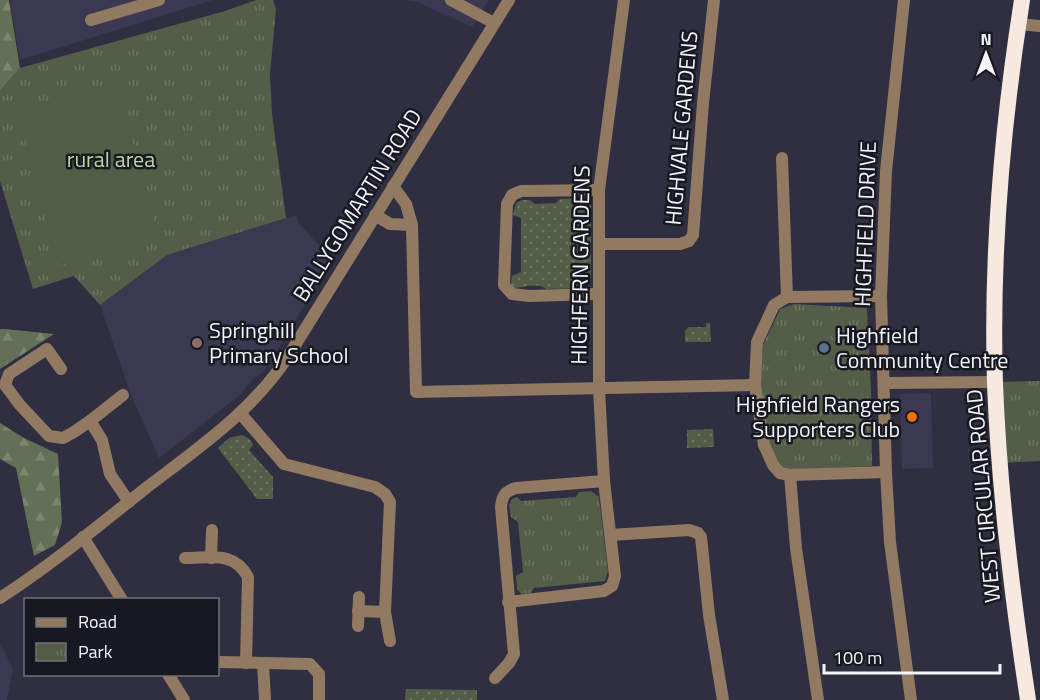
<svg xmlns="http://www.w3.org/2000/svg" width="1040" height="700" font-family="'Titillium Web',sans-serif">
  <defs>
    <pattern id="grass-dots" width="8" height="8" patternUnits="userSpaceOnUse" patternTransform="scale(1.5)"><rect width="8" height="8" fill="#535d47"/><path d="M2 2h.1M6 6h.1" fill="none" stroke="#6c7562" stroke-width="1.8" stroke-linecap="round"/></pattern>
    <pattern id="forest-firs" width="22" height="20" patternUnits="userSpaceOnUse" patternTransform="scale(1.5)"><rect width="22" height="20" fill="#647056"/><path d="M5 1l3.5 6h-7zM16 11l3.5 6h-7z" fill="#7b856f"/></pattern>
    <pattern id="park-tufts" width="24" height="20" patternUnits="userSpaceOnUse" patternTransform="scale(1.5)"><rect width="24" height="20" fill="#535d47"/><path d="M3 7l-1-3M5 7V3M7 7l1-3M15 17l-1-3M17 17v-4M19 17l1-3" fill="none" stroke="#6c7562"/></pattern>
  </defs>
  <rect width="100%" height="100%" fill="#302e41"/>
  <!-- built -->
  <g fill="#3b3851">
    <polygon points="10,0 213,0 20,60"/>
    <polygon points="403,0 489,0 472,27 417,2"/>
    <polygon points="296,215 299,223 332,260 265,370 251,381 240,395 159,458 131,395 100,305 167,255"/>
    <polygon points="931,393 933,468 902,469 900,394"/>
    <polygon points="0,643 13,669 7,700 0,700"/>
  </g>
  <!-- grass -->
  <g fill="url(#grass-dots)">
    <path d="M 586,198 L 591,203 L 591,277 C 582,292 562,288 546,289 C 536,282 525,288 514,288 L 511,283 L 512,276 L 521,272 L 521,218 L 513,215 L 516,203 L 522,200 L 530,200 L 535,204 L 556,203 L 560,199 Z"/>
    <polygon points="706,323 710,323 711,342 685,342 685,331 689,327 706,327"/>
    <polygon points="713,429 714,447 687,448 687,430"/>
    <path d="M 241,435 C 247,437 251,439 253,445 L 249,450 L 273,477 L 273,499 L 257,499 L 218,448 L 229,438 Z"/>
    <polygon points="406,689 477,690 477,700 405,700"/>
  </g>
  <!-- forest -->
  <g fill="url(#forest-firs)">
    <polygon points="0,0 9,0 20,68 0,91"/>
    <polygon points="0,329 5,329 54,334 0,369"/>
    <polygon points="0,423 24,438 58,454 62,522 55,545 34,556 16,468 0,459"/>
  </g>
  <!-- park -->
  <g fill="url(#park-tufts)">
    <polygon points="256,0 273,0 276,9 270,74 272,114 286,218 167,255 100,305 74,276 33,289 0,181 0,91 20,68 225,11"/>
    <polygon points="794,304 867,308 871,390 872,466 783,470 770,448 760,390 763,345 780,309"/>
    <polygon points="1040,381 1040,461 999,463 995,382"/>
    <polygon points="591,491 599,497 608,571 605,581 534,588 531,593 521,594 517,589 516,576 523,572 518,522 511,517 509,505 512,499 517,497 521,501 576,497 579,492"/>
  </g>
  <!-- pitch -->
  <polygon fill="#535d47" points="118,83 158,240 58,266 17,109"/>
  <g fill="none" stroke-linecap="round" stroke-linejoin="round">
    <!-- minor -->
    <g stroke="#927a62" stroke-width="12">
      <polyline points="451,0 494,23"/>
      <polyline points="904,0 886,171 881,296 886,472 890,542 911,700"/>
      <polyline points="91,20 159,0"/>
      <polyline points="1018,24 1040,26"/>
      <polyline points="782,158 787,297"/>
      <polyline points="393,186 406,204 412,225 416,392 755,385"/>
      <polyline points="375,215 390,224 412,225"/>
      <polyline points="600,244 680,244 689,241 693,235 703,103 714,0"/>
      <polyline points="599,294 529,296 512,294 504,285 507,204 512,195 521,191 599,190"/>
      <polyline points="881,296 787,297 774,305 757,342 755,385 764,445 773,465 780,473 790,475 886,472"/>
      <polyline points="61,369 47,349 9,374 5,385 20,405 49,436 63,438 74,432 90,421 102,440 110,474 129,502"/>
      <polyline points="884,383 995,382"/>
      <polyline points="240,413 284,464 375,487 385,494 390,502 385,612 390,641"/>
      <polyline points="90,421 123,395"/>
      <polyline points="790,475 796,548 818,700"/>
      <polyline points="611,535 689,530 698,533 701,537 709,615 723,700"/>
      <polyline points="83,537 122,600"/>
      <path d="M 185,558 C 212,558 234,551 248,577 L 246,663"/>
      <polyline points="211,558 212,530"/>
      <path d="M 0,598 C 51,565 98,526 146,488 C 198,448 253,411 289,355 L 509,0"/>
      <polyline points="508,602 604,591 612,586 615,576 604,481 599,389 599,190 624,0"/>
      <polyline points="358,611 385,612"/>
      <polyline points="358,626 359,597"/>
      <polyline points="218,662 310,664 319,674 319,700"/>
      <polyline points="263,663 265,700"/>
      <polyline points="168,674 184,700"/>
      <path d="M 495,678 L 509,663 L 514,654 L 501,507 C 502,496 505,491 516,488 L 604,481"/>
    </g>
    <!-- highway -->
    <path stroke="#f6eadf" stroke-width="16" d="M 1022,0 C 1002,127 991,256 995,384 C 999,490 1012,595 1028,700"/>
  </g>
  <!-- markers -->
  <circle fill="#8d6e63" stroke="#181820" stroke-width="2" cx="197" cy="343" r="6"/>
  <circle fill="#5c6f8a" stroke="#181820" stroke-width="2" cx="824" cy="348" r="6"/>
  <circle fill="#e8710a" stroke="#181820" stroke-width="2" cx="912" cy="417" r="6"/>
  <g text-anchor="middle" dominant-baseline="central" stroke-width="5" stroke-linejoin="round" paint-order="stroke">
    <!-- street labels -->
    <g font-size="22" fill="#f4f4fd" stroke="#181820">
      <text transform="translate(681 128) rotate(-85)">HIGHVALE GARDENS</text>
      <text transform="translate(357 205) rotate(-58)">BALLYGOMARTIN ROAD</text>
      <text transform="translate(865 224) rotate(-88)">HIGHFIELD DRIVE</text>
      <text transform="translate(580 265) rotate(-89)">HIGHFERN GARDENS</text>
      <text transform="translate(983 496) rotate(-95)">WEST CIRCULAR ROAD</text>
    </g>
    <!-- park labels -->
    <g font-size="22" fill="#bed4a2" stroke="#181820">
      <text x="111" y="159">rural area</text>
    </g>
    <!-- poi labels -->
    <g font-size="22" fill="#f4f4fd" stroke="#181820" text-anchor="start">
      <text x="209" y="330">Springhill<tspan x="209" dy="25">Primary School</tspan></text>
      <text x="836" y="335">Highfield<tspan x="836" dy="25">Community Centre</tspan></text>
      <text x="900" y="404" text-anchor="end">Highfield Rangers<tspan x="900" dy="25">Supporters Club</tspan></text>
    </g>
  </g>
  <!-- legend -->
  <rect x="24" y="598" width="195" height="78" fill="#181820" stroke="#707078" stroke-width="1.5"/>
  <rect x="36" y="618" width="30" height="9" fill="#927a62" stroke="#707078" stroke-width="1.5"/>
  <text x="78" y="628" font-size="18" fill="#f4f4fd">Road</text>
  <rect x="36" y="643" width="30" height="18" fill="url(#park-tufts)" stroke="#707078" stroke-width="1.5"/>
  <text x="78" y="658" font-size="18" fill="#f4f4fd">Park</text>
  <!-- north arrow -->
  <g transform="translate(986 54)" stroke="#181820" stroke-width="4.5" paint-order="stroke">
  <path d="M0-4.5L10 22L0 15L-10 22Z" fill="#f4f4fd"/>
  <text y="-9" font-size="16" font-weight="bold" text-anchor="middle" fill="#f4f4fd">N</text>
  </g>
  <!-- scale -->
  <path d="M824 664v9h176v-9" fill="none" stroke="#f4f4fd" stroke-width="3"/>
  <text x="833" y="664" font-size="18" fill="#f4f4fd" stroke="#181820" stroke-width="4.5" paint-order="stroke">100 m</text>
</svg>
